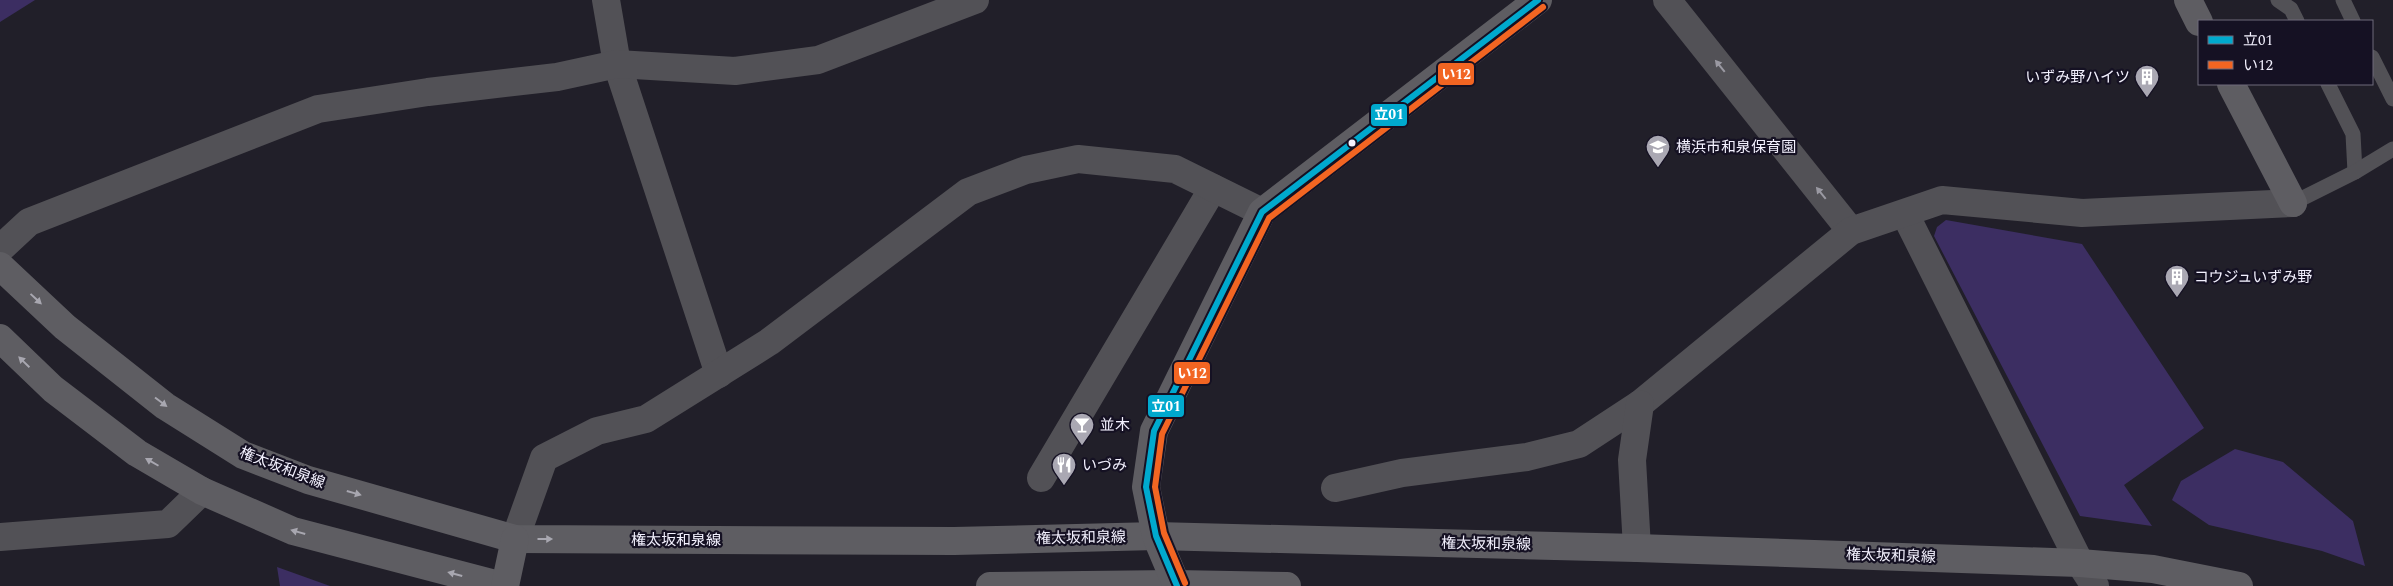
<svg xmlns="http://www.w3.org/2000/svg" width="2393" height="586" font-family="Spectral,'Noto Sans JP',serif">
  <rect width="100%" height="100%" fill="#211f29"/>
  <!-- green -->
  <g fill="#3c2e62">
    <polygon points="0,0 35,0 0,22"/>
    <polygon points="1946,220 2082,244 2204,428 2124,485 2152,526 2080,516 1934,236 1937,227"/>
    <polygon points="2235,449 2283,462 2353,521 2365,566 2322,551 2209,525 2172,500 2181,481"/>
    <polygon points="277,567 330,586 280,586"/>
  </g>
  <g fill="none" stroke-linecap="round" stroke-linejoin="round">
    <!-- lane -->
    <g stroke="#525156" stroke-width="15">
      <polyline points="2278,0 2291,9 2297,21"/>
      <polyline points="2343,0 2353,21"/>
      <polyline points="2372,57 2393,99"/>
      <polyline points="2328,84 2353,134 2355,172"/>
      <polyline points="2293,203 2355,172 2393,149"/>
    </g>
    <!-- street -->
    <g stroke="#525156" stroke-width="28">
      <polyline points="606,0 617,64 719,374"/>
      <polyline points="1667,0 1851,231"/>
      <polyline points="1905,214 2080,563 2095,586"/>
      <polyline points="0,249 29,222 318,109 428,92 557,77 617,64 735,71 818,60 975,0"/>
      <polyline points="1041,478 1213,188"/>
      <polyline points="1335,488 1402,473 1527,457 1579,444 1640,404 1851,231 1942,200 2082,213 2293,203"/>
      <polyline points="0,537 168,524 202,491"/>
      <polyline points="515,539 544,458 597,431 646,419 769,342 968,192 1026,170 1078,159 1175,169 1262,212"/>
      <polyline points="1637,548 1632,460 1640,404"/>
    </g>
    <!-- secondary -->
    <g stroke="#5e5d62" stroke-width="28">
      <polyline points="2188,0 2199,22"/>
      <polyline points="2231,84 2293,203"/>
      <polyline points="0,266 65,327 165,406 243,455 308,480 515,539 954,541 1156,536 1637,548 2080,563 2153,569 2239,586"/>
      <polyline points="0,338 53,389 137,453 202,491 293,531 503,586"/>
      <polyline points="505,586 515,539"/>
      <polyline points="990,586 1175,584 1287,586"/>
      <polyline points="1177,586 1156,536 1146,487 1154,431 1262,212 1538,0"/>
    </g>
    <defs>
      <polyline id="bus-1" points="1177,586 1156,536 1146,487 1154,431 1262,212 1538,0"/>
      <polyline id="bus-2" points="1185,583 1164,533 1155,487 1162,434 1269,218 1543,7"/>
    </defs>
    <!-- bus-1 casing -->
    <use href="#bus-1" stroke="#151123" stroke-width="10"/>
    <!-- bus-2 casing -->
    <use href="#bus-2" stroke="#151123" stroke-width="10"/>
    <!-- bus-1 -->
    <use href="#bus-1" stroke="#00a9ce" stroke-width="6"/>
    <!-- bus-2 -->
    <use href="#bus-2" stroke="#f26522" stroke-width="6"/>
  </g>
  <!-- one-way arrows -->
  <defs><path id="oneway-solid" d="M-6-.8H1V-3.2L6.5 0L1 3.2V.8H-6Z" transform="scale(1.25)"/></defs>
  <g fill="#9a99a2">
    <use href="#oneway-solid" transform="translate(1720 66) rotate(-129)"/>
    <use href="#oneway-solid" transform="translate(1821 193) rotate(-129)"/>
  </g>
  <g fill="#a8a7b0">
    <use href="#oneway-solid" transform="translate(36 299) rotate(43)"/>
    <use href="#oneway-solid" transform="translate(24 362) rotate(-136)"/>
    <use href="#oneway-solid" transform="translate(161 402) rotate(37)"/>
    <use href="#oneway-solid" transform="translate(152 462) rotate(-150)"/>
    <use href="#oneway-solid" transform="translate(354 493) rotate(16)"/>
    <use href="#oneway-solid" transform="translate(298 532) rotate(-164)"/>
    <use href="#oneway-solid" transform="translate(545 539)"/>
    <use href="#oneway-solid" transform="translate(455 574) rotate(-165)"/>
  </g>
  <!-- icons -->
  <defs>
    <symbol id="building-pin" viewBox="-11 -11 22 30"><path d="M0 17L-7.5 6A9.5 9.5 0 1 1 7.5 6Z" fill="#aaa8b3" stroke="#151123"/><path d="M-4-6H4V6H1V3H-1V6H-4ZM-2.5-4.3h1.7v1.8h-1.7ZM.8-4.3h1.7v1.8H.8ZM-2.5-1h1.7V.8h-1.7ZM.8-1h1.7V.8H.8Z" fill="#fff"/></symbol>
    <symbol id="school-pin" viewBox="-11 -11 22 30"><path d="M0 17L-7.5 6A9.5 9.5 0 1 1 7.5 6Z" fill="#aaa8b3" stroke="#151123"/><path d="M0-5L7-2L0 1L-7-2ZM-4 1L0 2.5L4 1V4Q0 6-4 4Z" fill="#fff"/></symbol>
    <symbol id="bar-pin" viewBox="-11 -11 22 30"><path d="M0 17L-7.5 6A9.5 9.5 0 1 1 7.5 6Z" fill="#aaa8b3" stroke="#151123"/><path d="M-6-5H6L.8 .8V4.5H3.5V6h-7V4.5H-.8V.8Z" fill="#fff"/></symbol>
    <symbol id="restaurant-pin" viewBox="-11 -11 22 30"><path d="M0 17L-7.5 6A9.5 9.5 0 1 1 7.5 6Z" fill="#aaa8b3" stroke="#151123"/><path d="M-5-6h1v4h1v-4h1v4h1v-4h1v5L-1.5 .5V6h-2V.5L-5-1ZM5-6V6H3V1.5H1.5Q1.5-4 5-6Z" fill="#fff"/></symbol>
  </defs>
  <g fill-rule="evenodd">
    <use href="#building-pin" x="2133" y="63" width="28" height="38"/>
    <use href="#school-pin" x="1644" y="133" width="28" height="38"/>
    <use href="#building-pin" x="2163" y="263" width="28" height="38"/>
    <use href="#bar-pin" x="1068" y="411" width="28" height="38"/>
    <use href="#restaurant-pin" x="1050" y="451" width="28" height="38"/>
  </g>
  <!-- markers -->
  <circle fill="#f3f1fe" stroke="#151123" stroke-width="2" cx="1352" cy="143" r="4.5"/>
  <g text-anchor="middle" dominant-baseline="central" stroke-width="4.5" stroke-linejoin="round" paint-order="stroke">
    <!-- poi labels -->
    <g font-size="15" fill="#f3f1fe" stroke="#151123" text-anchor="start">
      <text x="2130" y="77" text-anchor="end">いずみ野ハイツ</text>
      <text x="1676" y="147">横浜市和泉保育園</text>
      <text x="2194" y="277">コウジュいずみ野</text>
      <text x="1100" y="425">並木</text>
      <text x="1082" y="465">いづみ</text>
    </g>
    <!-- street labels -->
    <g font-size="15" fill="#f3f1fe" stroke="#151123">
      <text transform="translate(282 468) rotate(21)">権太坂和泉線</text>
      <text transform="translate(1081 538) rotate(-1)">権太坂和泉線</text>
      <text x="676" y="540">権太坂和泉線</text>
      <text transform="translate(1486 544) rotate(1)">権太坂和泉線</text>
      <text transform="translate(1891 556) rotate(2)">権太坂和泉線</text>
    </g>
  </g>
  <g stroke="#151123" stroke-width="2">
    <rect x="1437" y="62" width="38" height="24" rx="5" fill="#f26522"/>
    <rect x="1370" y="103" width="38" height="24" rx="5" fill="#00a9ce"/>
    <rect x="1173" y="361" width="38" height="24" rx="5" fill="#f26522"/>
    <rect x="1147" y="394" width="38" height="24" rx="5" fill="#00a9ce"/>
  </g>
  <g font-size="14" text-anchor="middle" font-weight="bold" fill="#fff">
    <text x="1456" y="79">い12</text>
    <text x="1389" y="119">立01</text>
    <text x="1192" y="378">い12</text>
    <text x="1166" y="411">立01</text>
  </g>
  <!-- legend -->
  <rect x="2198" y="20" width="175" height="65" fill="#151123" stroke="#6e6b7b"/>
  <rect x="2208" y="36" width="25" height="8" fill="#00a9ce" stroke="#6e6b7b"/>
  <text x="2243" y="45" font-size="15" fill="#f3f1fe">立01</text>
  <rect x="2208" y="61" width="25" height="8" fill="#f26522" stroke="#6e6b7b"/>
  <text x="2243" y="70" font-size="15" fill="#f3f1fe">い12</text>
</svg>
